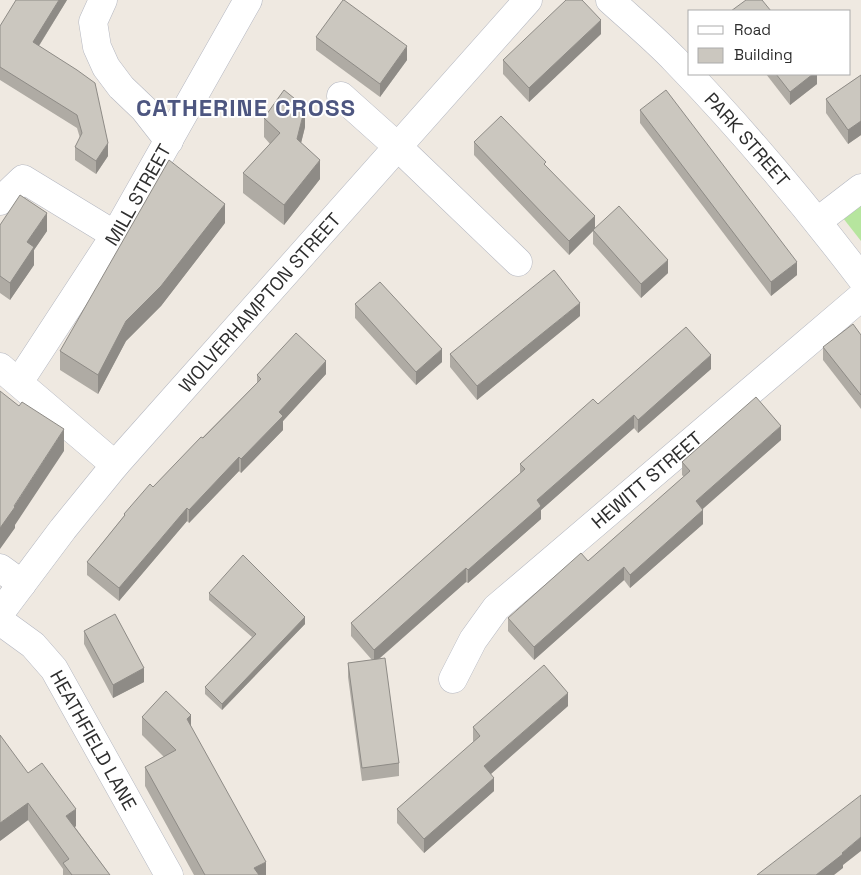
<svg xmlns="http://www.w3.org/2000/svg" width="861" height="875" font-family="'Space Grotesk',sans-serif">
  <rect width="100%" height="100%" fill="#efe9e1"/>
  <!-- green -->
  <polygon fill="#b6e59e" points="861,204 861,241 843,218"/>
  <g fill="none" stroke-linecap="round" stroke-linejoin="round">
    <defs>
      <g id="minor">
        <polyline points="103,0 93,22 97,47 106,67 121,87 144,109 169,141"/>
        <path id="s1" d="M 610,0 C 632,20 655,39 675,60 C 741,128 803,202 861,278"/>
        <polyline points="341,96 398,147 518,262"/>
        <polyline points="0,201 23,179 115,235"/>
        <polyline points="818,221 861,188"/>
        <polyline points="0,367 115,465"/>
        <path id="s2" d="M 19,382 L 115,235 L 248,0"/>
        <polyline points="0,568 22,584"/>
        <path id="s3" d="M 0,613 L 63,529 L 115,465 L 528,0"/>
        <path id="s4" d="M 0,621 L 33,645 L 54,669 L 169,875"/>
        <path id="s5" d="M 453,679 L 473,640 L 496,608 L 861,297"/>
      </g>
    </defs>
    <!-- minor casing -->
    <use href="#minor" stroke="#b4b7c1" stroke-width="29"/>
    <!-- minor -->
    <use href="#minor" stroke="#fff" stroke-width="28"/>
  </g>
  <!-- wall -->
  <g fill="#afaba4">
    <polygon points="67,0 39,46 108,156 96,174 75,160 75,147 80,138 77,128 0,80 0,26"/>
    <polygon points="601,34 529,102 503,74 503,60"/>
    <polygon points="316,37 407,60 380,97 316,50"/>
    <polygon points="766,74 817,74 817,84 790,105"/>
    <polygon points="861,75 861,135 848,144 826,113 826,99"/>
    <polygon points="640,110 797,275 771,296 640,123"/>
    <polygon points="264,118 305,127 301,143 320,179 284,225 243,193 243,173 270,144 264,137"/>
    <polygon points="474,142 546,166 595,229 668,273 641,298 593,244 593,231 569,255 474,155"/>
    <polygon points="225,223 161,306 126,341 98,394 60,370 60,351"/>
    <polygon points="0,225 47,231 34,250 34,265 10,300 0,293"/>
    <polygon points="355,304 442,362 416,385 355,318"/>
    <polygon points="580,316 477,400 450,367 450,354"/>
    <polygon points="861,335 861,409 823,360 823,347"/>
    <polygon points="711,369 638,433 634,428 541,510 541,519 468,583 466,582 379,659 399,763 399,776 362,781 348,677 348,663 372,660 351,636 351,623 520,473 520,464 598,404"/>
    <polygon points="326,374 283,421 283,430 241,473 239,471 189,523 187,521 119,601 87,575 87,562 124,516 124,514 153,487 257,383 257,375"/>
    <polygon points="781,440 702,509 703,524 630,588 624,580 534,660 508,631 508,618 588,561 684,477 682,475 682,462"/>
    <polygon points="209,593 305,624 222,710 205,694 205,687 252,637 209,600"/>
    <polygon points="84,631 144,682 113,698 84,644"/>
    <polygon points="568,706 491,774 494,791 424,853 397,823 397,809 474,742 473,741 473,727"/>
    <polygon points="142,717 191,727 266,875 194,875 145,786 145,767 164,757 142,735"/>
    <polygon points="28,773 76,826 75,827 110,875 63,875 63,869 28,820 0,841"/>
  </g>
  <!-- shaded-wall -->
  <g fill="#8e8b86">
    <polygon points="59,0 67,0 33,55 33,42"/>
    <polygon points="601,20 601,34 529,102 529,88"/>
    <polygon points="407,46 407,60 380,97 380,84"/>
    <polygon points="813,74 817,74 817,84 790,105 790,92"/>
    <polygon points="305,107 305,127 297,159 297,139"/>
    <polygon points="861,121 861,135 848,144 848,130"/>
    <polygon points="108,143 108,156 96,174 96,161"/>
    <polygon points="320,160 320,179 284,225 284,205"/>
    <polygon points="225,204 225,223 161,306 126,341 98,394 98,375 126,321"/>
    <polygon points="47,213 47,231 34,250 34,265 10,300 10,283 27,242"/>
    <polygon points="595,216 595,229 569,255 569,241"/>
    <polygon points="668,260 668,273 641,298 641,284"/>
    <polygon points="797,262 797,275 771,296 771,282"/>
    <polygon points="580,303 580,316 477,400 477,386"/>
    <polygon points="442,349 442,362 416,385 416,372"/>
    <polygon points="711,355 711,369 638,433 638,420"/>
    <polygon points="326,361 326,374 283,421 283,430 241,473 241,459 279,412"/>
    <polygon points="634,415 634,428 541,510 541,519 468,583 468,570 537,500"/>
    <polygon points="781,426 781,440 696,515 696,501"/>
    <polygon points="64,429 64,451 15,525 15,528 0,549 0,528"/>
    <polygon points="239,457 239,471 189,523 189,510"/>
    <polygon points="187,508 187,521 119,601 119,588"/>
    <polygon points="703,510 703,524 630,588 630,575"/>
    <polygon points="624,567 624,580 534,660 534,647"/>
    <polygon points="466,568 466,582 374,663 374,650"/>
    <polygon points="305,617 305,624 222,710 222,704"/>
    <polygon points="144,668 144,682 113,698 113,685"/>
    <polygon points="568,693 568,706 484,780 484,766"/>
    <polygon points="191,715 191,734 187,719"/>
    <polygon points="494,778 494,791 424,853 424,839"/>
    <polygon points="28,803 28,820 0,841 0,823"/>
    <polygon points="76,809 76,826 66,834 66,816"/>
    <polygon points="861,837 861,851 843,865 843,868 834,875 816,875 842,853"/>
    <polygon points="266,862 266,875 254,875 254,868"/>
  </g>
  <!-- building -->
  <g fill="#cbc7bf" stroke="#8e8b86">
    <polygon points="16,0 59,0 33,42 77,70 95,83 108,143 96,161 75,147 82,133 77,115 0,67 0,26"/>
    <polygon points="343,0 344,0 407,46 380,84 316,37"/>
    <polygon points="566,0 582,0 601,20 529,88 503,60"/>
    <polygon points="746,0 762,0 771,11 731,11"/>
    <polygon points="776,74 813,74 790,92"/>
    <polygon points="861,75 861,121 848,130 826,99"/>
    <polygon points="284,90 305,107 297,139 320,160 284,205 243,173 280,133 264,118"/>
    <polygon points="666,90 797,262 771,282 640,110"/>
    <polygon points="501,116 546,162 544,164 595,216 569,241 474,142"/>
    <polygon points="169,160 225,204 161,286 126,321 98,375 60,351"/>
    <polygon points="20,195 47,213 27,242 34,247 10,283 0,276 0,225"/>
    <polygon points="619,206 668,260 641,284 593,230"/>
    <polygon points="554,270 580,303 477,386 450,354"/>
    <polygon points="380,282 442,349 416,372 355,304"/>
    <polygon points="853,324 861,335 861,395 823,347"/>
    <polygon points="686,327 711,355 638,420 634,415 537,500 541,506 468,570 466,568 374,650 351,623 525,469 520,464 593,399 598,404"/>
    <polygon points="296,333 326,361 279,412 283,416 241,459 239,457 189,510 187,508 119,588 87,562 125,515 124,514 150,484 153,487 201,437 203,438 261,379 257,375"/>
    <polygon points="0,391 19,406 22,402 64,429 14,506 15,507 0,528"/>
    <polygon points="756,397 781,426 696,501 703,510 630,575 624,567 534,647 508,618 581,553 588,561 690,471 682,462"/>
    <polygon points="243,555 305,617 222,704 205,687 256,634 209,593"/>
    <polygon points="115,614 144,668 113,685 84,631"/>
    <polygon points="385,658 399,763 362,768 348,663"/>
    <polygon points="544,665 568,693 484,766 494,778 424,839 397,809 480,736 473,727"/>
    <polygon points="166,691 191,715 187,719 266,862 254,868 259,875 205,875 145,767 176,750 142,717"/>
    <polygon points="0,735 28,773 42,763 76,809 66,816 110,875 72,875 63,863 69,859 28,803 0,823"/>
    <polygon points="861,795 861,837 842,853 843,854 816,875 757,875"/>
  </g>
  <g text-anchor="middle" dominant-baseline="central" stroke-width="4" stroke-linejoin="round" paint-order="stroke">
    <!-- street labels -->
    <g font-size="19" fill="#2e2e2e" stroke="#fff">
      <text stroke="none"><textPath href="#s1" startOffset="196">PARK STREET</textPath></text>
      <text stroke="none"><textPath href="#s2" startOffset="222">MILL STREET</textPath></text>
      <text stroke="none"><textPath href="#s3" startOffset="405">WOLVERHAMPTON STREET</textPath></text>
      <text stroke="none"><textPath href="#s5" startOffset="281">HEWITT STREET</textPath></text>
      <text stroke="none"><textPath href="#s4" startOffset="154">HEATHFIELD LANE</textPath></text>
    </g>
    <!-- district labels -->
    <g font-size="24" font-weight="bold" letter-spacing="1" fill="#4d5680" stroke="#fff">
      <text x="246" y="107">CATHERINE CROSS</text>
    </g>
  </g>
  <!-- legend -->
  <rect x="688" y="10" width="162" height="65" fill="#ffffff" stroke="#ababab"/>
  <rect x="698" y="26" width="25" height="8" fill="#ffffff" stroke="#ababab"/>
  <text x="734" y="35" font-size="15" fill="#2e2e2e">Road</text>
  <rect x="698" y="48" width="25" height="15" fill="#cbc7bf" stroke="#ababab"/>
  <text x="734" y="60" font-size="15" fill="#2e2e2e">Building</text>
</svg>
